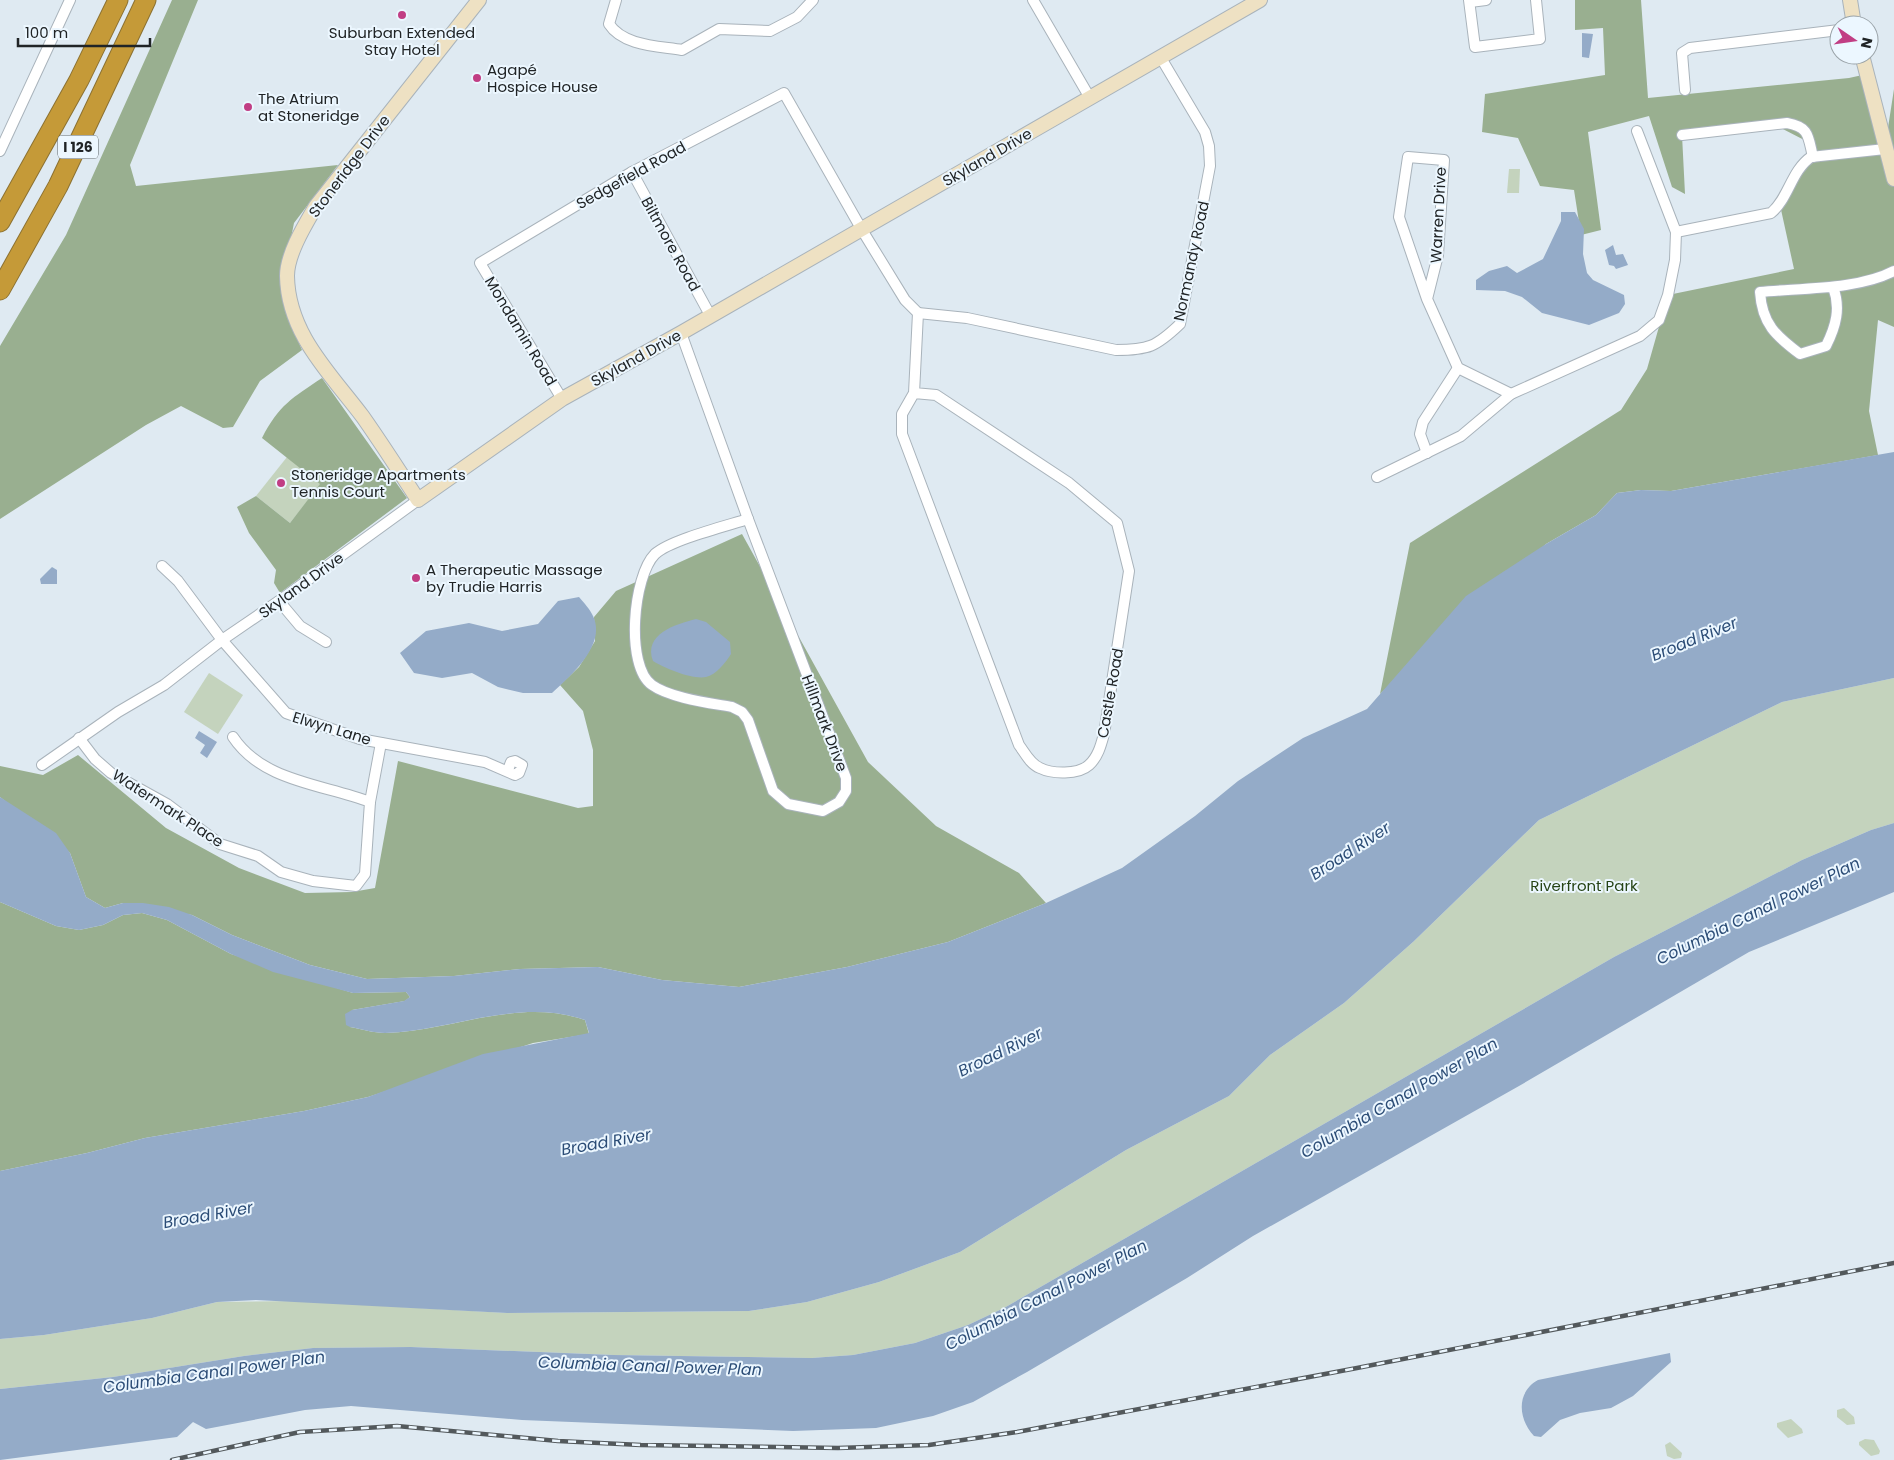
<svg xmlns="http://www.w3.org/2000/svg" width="1894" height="1460" font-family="Poppins,sans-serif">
  <rect width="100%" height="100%" fill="#dfeaf2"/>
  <!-- green -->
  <g fill="#c4d3bd">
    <polygon points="1509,169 1520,169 1519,193 1507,193"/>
    <polygon points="287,457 321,484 290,523 256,496"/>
    <polygon points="209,673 243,695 218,734 184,712"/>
    <polygon points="1894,678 1894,823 1871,830 1802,860 1614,957 1004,1308 968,1325 915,1343 853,1355 812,1358 614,1355 411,1347 313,1348 244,1356 113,1377 0,1389 0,1339 44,1335 152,1318 217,1302 297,1301 507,1313 749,1311 807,1302 879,1282 960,1252 1126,1150 1229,1096 1270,1055 1344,1003 1413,942 1539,820 1782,702"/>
    <polygon points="1844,1408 1854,1417 1855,1424 1847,1425 1837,1417 1837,1410"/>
    <polygon points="1791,1419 1802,1429 1803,1433 1788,1438 1777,1427 1777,1423"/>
    <polygon points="1865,1439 1874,1440 1880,1451 1879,1454 1871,1456 1859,1445 1859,1442"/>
    <polygon points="1670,1442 1682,1453 1681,1458 1674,1459 1667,1456 1665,1445"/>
  </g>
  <!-- forest -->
  <g fill="#99af90">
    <polygon points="172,0 198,0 130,165 136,186 338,165 294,223 282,283 286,314 302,350 260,381 233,427 223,428 181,406 146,425 0,519 0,346 66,235"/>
    <polygon points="1575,0 1641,0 1648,98 1849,78 1867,74 1885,147 1894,89 1894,327 1878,320 1869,411 1878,455 1671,491 1641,490 1617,493 1596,515 1546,544 1380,694 1410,543 1621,410 1647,369 1668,295 1794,269 1780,205 1811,157 1810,143 1773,124 1682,135 1685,194 1672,187 1649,116 1588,132 1601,230 1581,235 1574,190 1540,186 1518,138 1482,132 1485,94 1605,75 1603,28 1575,30"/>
    <path d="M 322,378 L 407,498 L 280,593 L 274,583 L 276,570 L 249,533 L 237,507 L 256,496 L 290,523 L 320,484 L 262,438 C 279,405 292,398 322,378 Z"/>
    <polygon points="742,534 868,762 936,826 1019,873 1046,903 948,942 847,967 739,987 662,980 598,967 520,969 454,976 367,979 310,965 232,935 192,915 123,903 105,908 86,897 70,853 0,797 0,766 43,775 78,755 166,828 239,868 305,893 352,892 375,888 398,761 578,808 593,806 593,750 583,711 560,685 579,667 595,641 594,617 616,591"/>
    <path d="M 0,902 L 56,926 L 79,930 L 103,925 L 123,915 L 142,913 L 167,920 L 231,954 L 327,985 L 353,993 L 406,992 L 410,997 L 405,1001 L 352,1010 L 350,1027 C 361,1029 374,1033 385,1033 C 453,1031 517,997 585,1020 L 589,1034 L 533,1043 L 368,1097 L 304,1111 L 145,1138 L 87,1153 L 0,1171 Z"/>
  </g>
  <!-- water -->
  <g fill="#94abc8">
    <polygon points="1582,33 1593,34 1589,58 1582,57"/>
    <polygon points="1561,212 1575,212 1584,229 1583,254 1587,273 1593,280 1624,295 1625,304 1619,313 1589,325 1542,313 1522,297 1505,291 1476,290 1476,280 1489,271 1507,266 1517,273 1543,259 1561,221"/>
    <polygon points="1613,245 1616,255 1623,254 1628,265 1616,269 1614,266 1609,265 1605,250"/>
    <path d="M 1894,452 L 1894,678 L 1782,702 L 1539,820 L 1413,942 L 1344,1003 L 1270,1055 L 1229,1096 L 1126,1150 L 960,1252 L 879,1282 L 807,1302 L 749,1311 L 507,1313 L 256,1300 L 217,1302 L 152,1318 L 44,1335 L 0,1339 L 0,1171 L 87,1153 L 145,1138 L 304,1111 L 368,1097 L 483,1054 L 589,1033 L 585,1020 C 517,997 452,1031 385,1033 C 374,1033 361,1029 350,1027 L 346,1025 L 345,1014 L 352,1010 L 404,1001 L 410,997 L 406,992 L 353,993 L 273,972 L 231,954 L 167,920 L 142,913 L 123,915 L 103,925 L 79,930 L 56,926 L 0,902 L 0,797 L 56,833 L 70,853 L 86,897 L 105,908 L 123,903 L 143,903 L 169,907 L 192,915 L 232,935 L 310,965 L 367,979 L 454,976 L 520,969 L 598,967 L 662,980 L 739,987 L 847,967 L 948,942 L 1046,903 L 1122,868 L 1195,816 L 1238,781 L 1303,738 L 1367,709 L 1466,596 L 1546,544 L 1596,515 L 1617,493 L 1641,490 L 1671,491 Z"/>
    <polygon points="52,567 57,570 57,584 41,584 40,579"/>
    <path d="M 579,597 C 584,603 590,609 593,616 C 607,645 570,676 552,693 L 523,693 L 498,687 L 472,673 L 442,678 L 414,673 L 400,653 L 426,631 L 469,623 L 502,631 L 538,624 L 558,601 Z"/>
    <path d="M 696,619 L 706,622 L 730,642 L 731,654 C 726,662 716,675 706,677 C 693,680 664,668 653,661 C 643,634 676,624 696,619 Z"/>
    <polygon points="199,731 217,742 207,758 200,753 205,745 195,738"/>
    <polygon points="1894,823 1894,892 1749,952 1519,1086 1253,1236 1187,1278 1027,1372 973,1402 933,1416 876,1428 793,1431 522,1420 351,1406 305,1410 206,1429 193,1422 177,1437 0,1460 0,1389 113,1377 244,1356 313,1348 411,1347 614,1355 812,1358 853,1355 915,1343 968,1325 1004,1308 1614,957 1802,860 1871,830"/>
    <path d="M 1670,1353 L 1671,1362 L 1633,1396 L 1611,1408 L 1580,1413 L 1560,1420 L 1541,1437 L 1534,1436 C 1518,1419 1516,1392 1538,1380 Z"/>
  </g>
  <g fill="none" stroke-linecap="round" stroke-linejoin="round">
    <defs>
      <g id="street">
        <path d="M 616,0 L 609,24 C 623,46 659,46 682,50 L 719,29 L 770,31 L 797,17 L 813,0"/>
        <polyline points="1033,0 1090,98"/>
        <polyline points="1469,0 1475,47 1540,39 1536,0"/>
        <polyline points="1470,2 1486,0"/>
        <polyline points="1685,90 1682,53 1690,48 1839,30"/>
        <path d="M 1682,135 L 1787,123 C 1810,127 1808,137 1813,157"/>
        <polyline points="0,151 70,0"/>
        <polyline points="632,172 710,315"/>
        <path d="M 1676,232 L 1771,213 C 1789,198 1791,171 1811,157 L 1885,149"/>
        <path d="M 1833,287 C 1841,308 1836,326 1826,346 L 1800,354 C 1776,336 1762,324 1760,292 C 1801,288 1858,290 1894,271"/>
        <polyline points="1427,299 1399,217 1408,157 1444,160 1438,255 1427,299 1458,368 1511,394"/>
        <path d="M 918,313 L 967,318 L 1116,350 C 1148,350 1156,347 1180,324 L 1210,166 L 1209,146 L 1205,132 L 1161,58"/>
        <polyline points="681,333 748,519"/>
        <path d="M 562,399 L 480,263 L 632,172 L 784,93 L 862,230 L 905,300 L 918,313 L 914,393 L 902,414 L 902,434 L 1019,745 C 1025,753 1030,764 1040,768 C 1052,774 1078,775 1089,765 C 1098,757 1101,745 1104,734 L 1129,571 L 1117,523 L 1069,483 L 936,395 L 914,393"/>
        <polyline points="1427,453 1420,434 1423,422 1458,368"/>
        <polyline points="1377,477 1461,436 1511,394 1640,336 1659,320 1668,295 1675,260 1676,232 1637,131"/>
        <path d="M 748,519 L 846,778 L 846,791 L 839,802 L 823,811 L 788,804 L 773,791 L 748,720 L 742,712 L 732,707 C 710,703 670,698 652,685 C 625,666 633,576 655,554 C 670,540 726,526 748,519 Z"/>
        <polyline points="162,566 178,581 222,640 286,713 360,739 485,762 515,775 519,773 522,765 515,761 511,762 508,770"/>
        <polyline points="279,601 300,626 326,642"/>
        <path d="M 79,738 L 95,759 L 111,773 L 167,804 L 220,844 L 258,856 L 281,872 L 313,881 L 356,886 L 365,874 L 370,802 C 323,784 263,782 233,737"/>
        <polyline points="42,765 118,712 164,685 222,640 279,601 418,500"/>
        <polyline points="370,802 381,743"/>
      </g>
      <g id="secondary">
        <path d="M 479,0 L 316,206 C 305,225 287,254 287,276 C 288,334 330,373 363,417 C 382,444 400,472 418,500 L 562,399 L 681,333 L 1260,0"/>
        <polyline points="1850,0 1854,25"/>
        <polyline points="1862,55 1894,179"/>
      </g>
      <g id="highway">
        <polyline points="0,222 79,80 118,0"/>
        <polyline points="0,290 58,186 146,0"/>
      </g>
    </defs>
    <!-- street casing -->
    <use href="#street" stroke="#a9b3bb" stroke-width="12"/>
    <!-- secondary casing -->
    <use href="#secondary" stroke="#a9b3bb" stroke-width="16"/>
    <!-- highway casing -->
    <use href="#highway" stroke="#8b7132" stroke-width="21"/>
    <!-- street -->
    <use href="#street" stroke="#fff" stroke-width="10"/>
    <!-- secondary -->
    <use href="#secondary" stroke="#eee1c3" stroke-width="14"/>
    <!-- highway -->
    <use href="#highway" stroke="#c59a38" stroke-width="19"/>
    <defs>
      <polyline id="rail" points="172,1460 300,1432 397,1426 558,1441 641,1445 838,1448 929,1445 1017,1432 1357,1368 1894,1263"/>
    </defs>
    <!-- rail casing -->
    <use href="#rail" stroke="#53595c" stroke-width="4.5"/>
    <!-- rail -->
    <use href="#rail" stroke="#ecf7ff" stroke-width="2.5" stroke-dasharray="8" stroke-linecap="butt"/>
  </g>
  <!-- markers -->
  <g fill="#c13e84" stroke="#ecf7ff" stroke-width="2">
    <circle cx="402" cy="15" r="5"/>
    <circle cx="477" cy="78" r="5"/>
    <circle cx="248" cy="107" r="5"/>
    <circle cx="281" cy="483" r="5"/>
    <circle cx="416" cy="578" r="5"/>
  </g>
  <g text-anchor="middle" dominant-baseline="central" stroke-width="4" stroke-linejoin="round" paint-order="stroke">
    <!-- shield labels -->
    <rect fill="#ecf7ff" stroke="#5d6367" stroke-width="1" x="58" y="135.5" width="40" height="23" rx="4"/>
    <g font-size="14" font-weight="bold" fill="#202426">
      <text x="78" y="147">I 126</text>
    </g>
    <!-- poi labels -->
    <g font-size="15" fill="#202426" stroke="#ecf7ff" text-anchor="start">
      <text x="402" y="32" text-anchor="middle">Suburban Extended<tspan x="402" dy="17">Stay Hotel</tspan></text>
      <text x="487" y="69">Agapé<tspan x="487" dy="17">Hospice House</tspan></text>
      <text x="258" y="98">The Atrium<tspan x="258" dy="17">at Stoneridge</tspan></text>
      <text x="291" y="474">Stoneridge Apartments<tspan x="291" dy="17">Tennis Court</tspan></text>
      <text x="426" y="569">A Therapeutic Massage<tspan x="426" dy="17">by Trudie Harris</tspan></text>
    </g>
    <!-- street labels -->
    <g font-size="15" fill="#202426" stroke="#ecf7ff">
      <text transform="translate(987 157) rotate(-30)">Skyland Drive</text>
      <text transform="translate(349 166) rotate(-53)">Stoneridge Drive</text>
      <text transform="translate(631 175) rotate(-29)">Sedgefield Road</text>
      <text transform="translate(1438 215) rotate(-87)">Warren Drive</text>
      <text transform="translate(671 244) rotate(61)">Biltmore Road</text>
      <text transform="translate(1191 261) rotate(-78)">Normandy Road</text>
      <text transform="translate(521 331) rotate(59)">Mondamin Road</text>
      <text transform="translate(636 358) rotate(-29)">Skyland Drive</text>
      <text transform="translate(301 585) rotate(-36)">Skyland Drive</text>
      <text transform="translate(1110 693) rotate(-80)">Castle Road</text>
      <text transform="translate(825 723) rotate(69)">Hillmark Drive</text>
      <text transform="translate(332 728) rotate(17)">Elwyn Lane</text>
      <text transform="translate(168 808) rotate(33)">Watermark Place</text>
    </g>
    <!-- park labels -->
    <g font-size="15" fill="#264416" stroke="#ecf7ff">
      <text x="1584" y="885">Riverfront Park</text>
    </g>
    <!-- water labels -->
    <g font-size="16" font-style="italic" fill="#2b4c76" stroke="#ecf7ff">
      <text transform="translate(1694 639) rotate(-22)">Broad River</text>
      <text transform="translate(1350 851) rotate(-33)">Broad River</text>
      <text transform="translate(1758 911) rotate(-26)">Columbia Canal Power Plan</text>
      <text transform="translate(1000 1052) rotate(-26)">Broad River</text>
      <text transform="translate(1399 1098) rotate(-30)">Columbia Canal Power Plan</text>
      <text transform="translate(606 1142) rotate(-10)">Broad River</text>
      <text transform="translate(208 1215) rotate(-10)">Broad River</text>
      <text transform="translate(1046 1295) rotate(-27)">Columbia Canal Power Plan</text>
      <text transform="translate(650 1366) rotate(2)">Columbia Canal Power Plan</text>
      <text transform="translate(214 1372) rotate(-8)">Columbia Canal Power Plan</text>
    </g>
  </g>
  <!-- north arrow -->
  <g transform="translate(1854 40) rotate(103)"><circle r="24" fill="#ecf7ff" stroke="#9aa3a8"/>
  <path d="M0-4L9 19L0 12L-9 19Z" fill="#c13e84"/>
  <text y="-8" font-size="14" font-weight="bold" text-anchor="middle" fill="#202426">N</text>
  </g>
  <!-- scale -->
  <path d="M18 38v8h132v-8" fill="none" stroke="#202426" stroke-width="2.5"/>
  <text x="25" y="38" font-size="15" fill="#202426" stroke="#ecf7ff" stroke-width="4" paint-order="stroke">100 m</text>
</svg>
